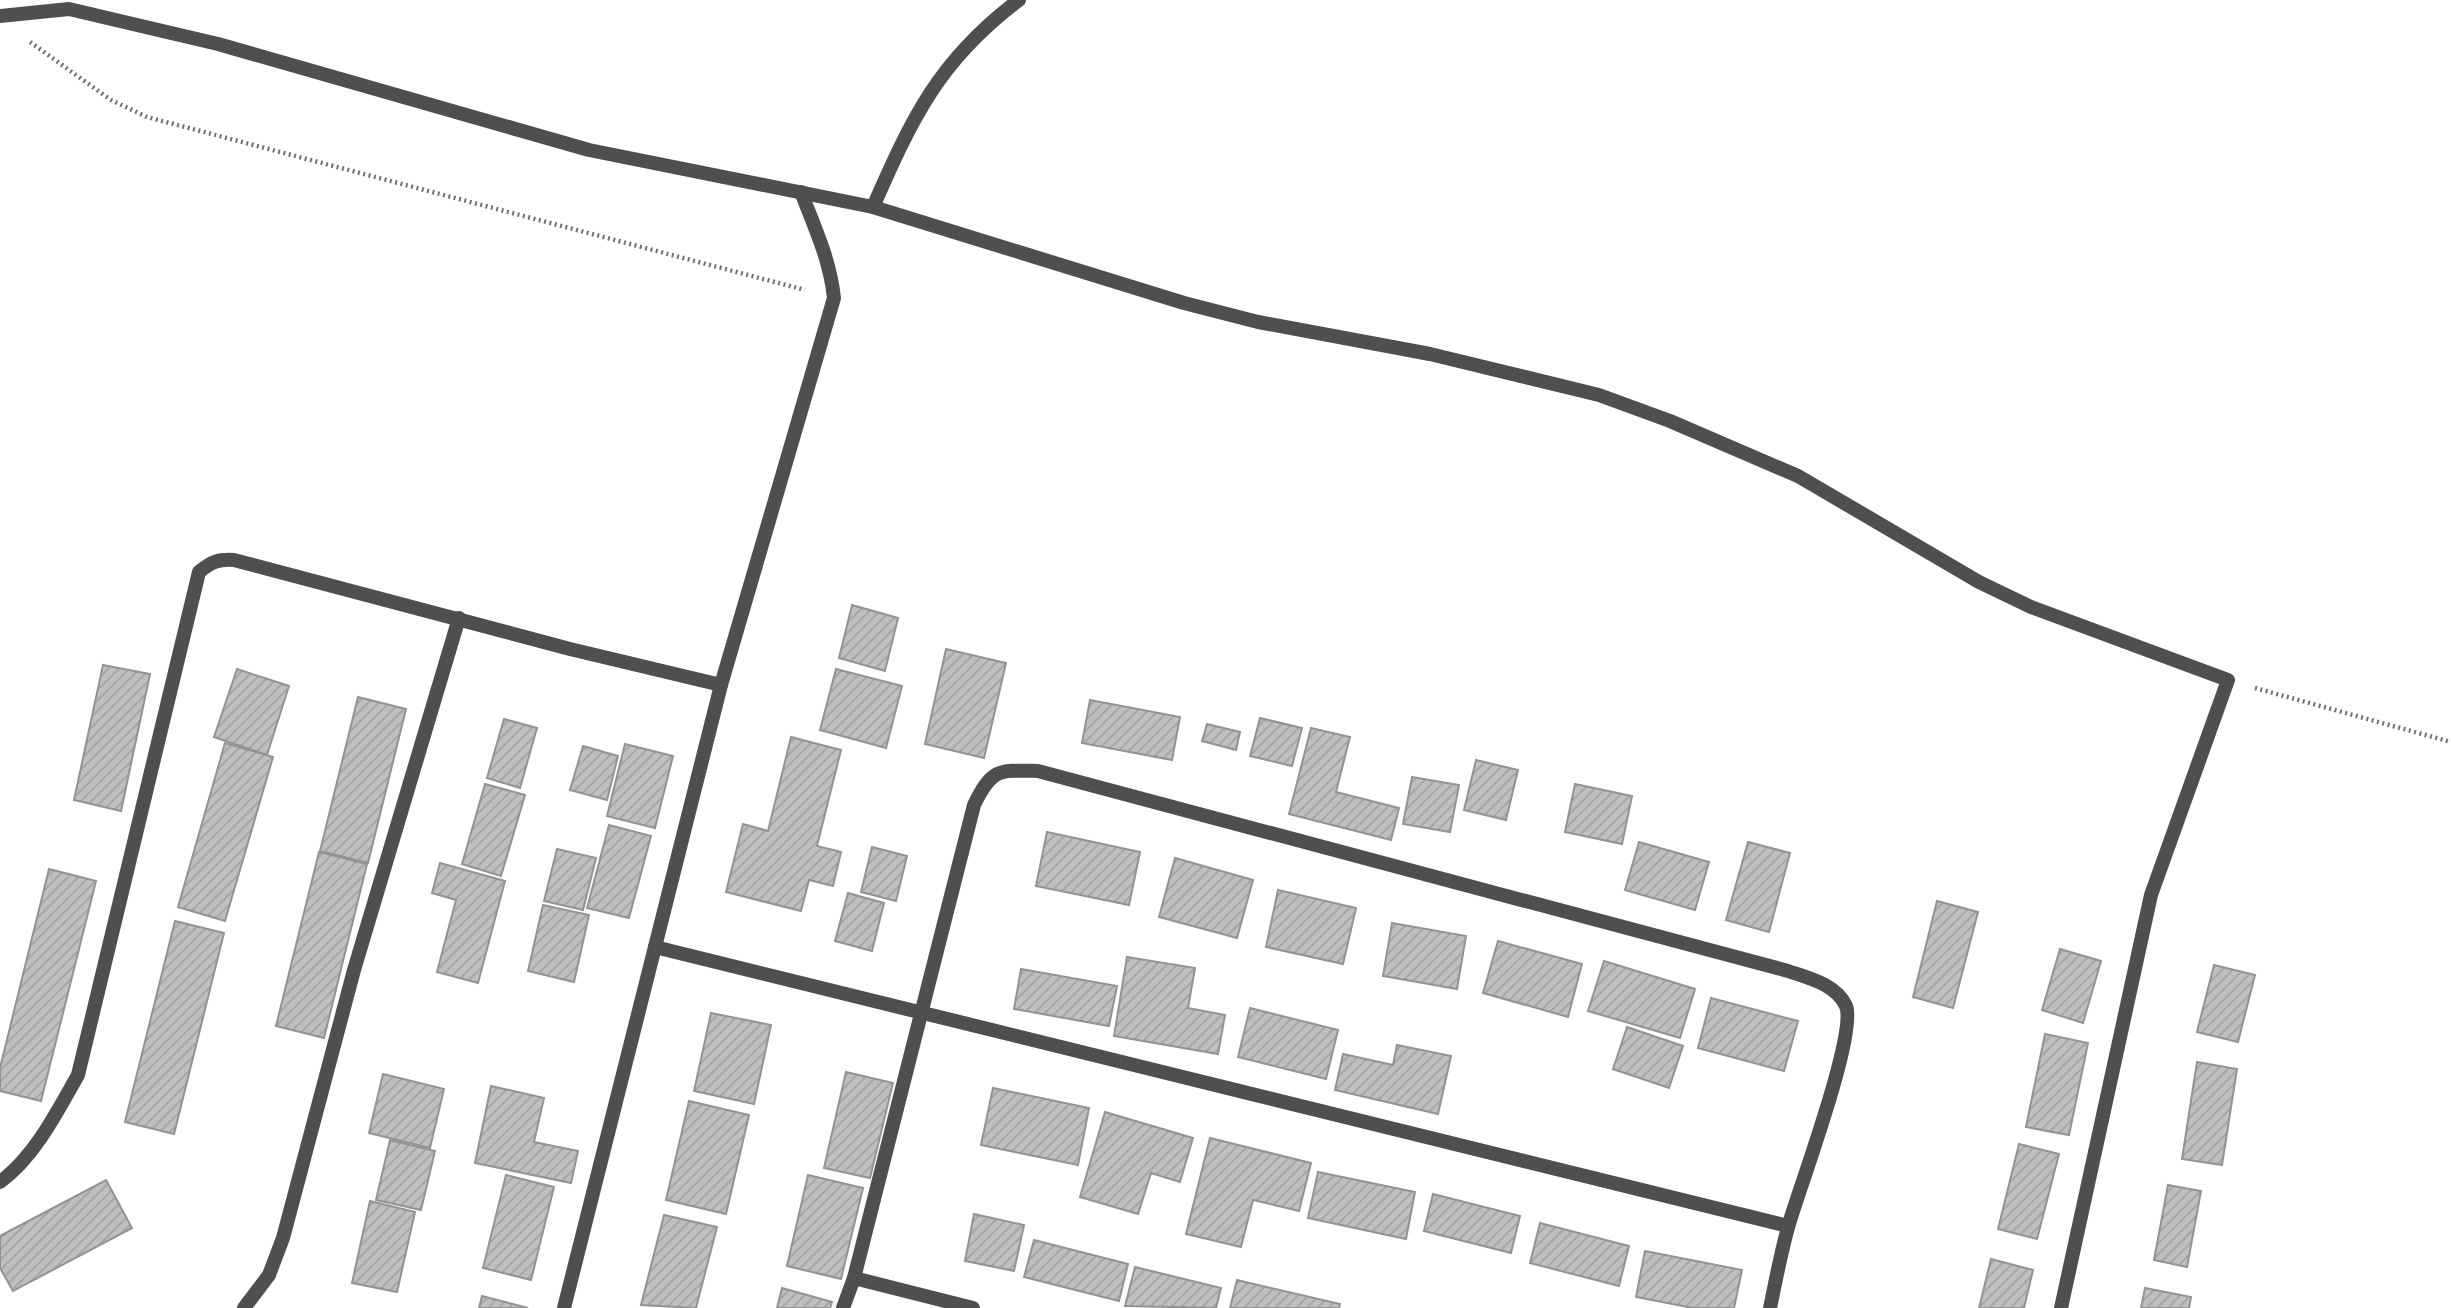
<svg xmlns="http://www.w3.org/2000/svg" width="2451" height="1308" font-family="Quicksand,sans-serif">
  <defs>
    <pattern id="building-hatch" width="6" height="6" patternUnits="userSpaceOnUse" patternTransform="scale(1.75)"><rect width="6" height="6" fill="#bfbfbf"/><path d="M-1 1l2-2M0 6l6-6M5 7l2-2" fill="none" stroke="#a2a2a2"/></pattern>
  </defs>
  <rect width="100%" height="100%" fill="#fff"/>
  <!-- building -->
  <g fill="url(#building-hatch)" stroke="#939393" stroke-width="2">
    <polygon points="852,605 898,618 885,671 839,658"/>
    <polygon points="946,649 1006,663 984,758 925,744"/>
    <polygon points="103,665 150,674 121,811 74,800"/>
    <polygon points="237,669 289,686 267,755 214,737"/>
    <polygon points="836,669 902,686 886,748 820,730"/>
    <polygon points="358,697 406,709 368,863 320,851"/>
    <polygon points="1090,700 1180,717 1172,760 1082,743"/>
    <polygon points="1260,718 1302,728 1292,766 1250,756"/>
    <polygon points="504,719 537,728 520,788 487,778"/>
    <polygon points="1207,724 1240,732 1236,750 1202,741"/>
    <polygon points="1311,728 1350,737 1336,792 1399,808 1391,840 1289,814"/>
    <polygon points="791,737 841,750 817,846 841,852 833,886 809,880 801,911 726,892 743,824 768,831"/>
    <polygon points="225,743 273,757 225,921 178,907"/>
    <polygon points="625,744 673,756 655,828 607,816"/>
    <polygon points="583,746 618,756 607,800 570,790"/>
    <polygon points="1476,760 1518,770 1506,820 1464,810"/>
    <polygon points="1412,777 1459,785 1450,832 1403,824"/>
    <polygon points="485,784 525,795 501,876 462,864"/>
    <polygon points="1575,784 1632,796 1622,844 1565,832"/>
    <polygon points="609,825 651,836 629,918 587,908"/>
    <polygon points="1047,832 1140,852 1129,905 1036,886"/>
    <polygon points="1639,842 1709,862 1695,910 1625,890"/>
    <polygon points="1748,842 1790,853 1769,932 1726,920"/>
    <polygon points="872,847 907,856 896,901 861,892"/>
    <polygon points="557,849 596,858 583,910 544,901"/>
    <polygon points="319,852 367,864 324,1038 276,1026"/>
    <polygon points="1175,858 1253,880 1237,938 1159,917"/>
    <polygon points="440,863 505,881 478,983 437,972 456,900 432,893"/>
    <polygon points="49,869 96,881 41,1101 0,1091 0,1068"/>
    <polygon points="1278,890 1356,908 1343,964 1266,947"/>
    <polygon points="848,893 884,903 872,951 835,941"/>
    <polygon points="1937,901 1978,912 1953,1008 1913,997"/>
    <polygon points="543,905 589,915 574,982 528,971"/>
    <polygon points="175,921 224,933 174,1134 125,1122"/>
    <polygon points="1392,923 1466,936 1457,989 1383,976"/>
    <polygon points="1498,941 1582,964 1568,1017 1483,993"/>
    <polygon points="2060,949 2101,961 2083,1023 2042,1010"/>
    <polygon points="1127,957 1195,968 1188,1008 1225,1015 1218,1054 1114,1036"/>
    <polygon points="1604,961 1695,989 1680,1038 1588,1011"/>
    <polygon points="2214,965 2255,975 2238,1042 2197,1032"/>
    <polygon points="1021,969 1117,986 1109,1026 1014,1009"/>
    <polygon points="1711,998 1798,1021 1784,1071 1698,1048"/>
    <polygon points="1250,1008 1338,1030 1326,1079 1238,1057"/>
    <polygon points="711,1013 771,1025 754,1104 694,1091"/>
    <polygon points="1627,1027 1683,1046 1669,1088 1613,1069"/>
    <polygon points="2045,1034 2088,1043 2069,1135 2026,1127"/>
    <polygon points="1397,1045 1451,1056 1438,1114 1335,1090 1343,1054 1393,1065"/>
    <polygon points="2197,1062 2237,1069 2222,1165 2182,1159"/>
    <polygon points="846,1072 893,1083 870,1178 824,1168"/>
    <polygon points="383,1074 444,1089 430,1148 369,1133"/>
    <polygon points="491,1086 544,1098 534,1142 578,1151 571,1183 475,1163"/>
    <polygon points="993,1088 1089,1108 1078,1165 981,1145"/>
    <polygon points="689,1101 749,1115 726,1214 666,1200"/>
    <polygon points="1105,1112 1193,1138 1180,1182 1151,1173 1138,1214 1080,1197"/>
    <polygon points="1210,1138 1311,1163 1299,1211 1253,1200 1241,1247 1186,1234"/>
    <polygon points="390,1140 435,1151 421,1210 376,1200"/>
    <polygon points="2019,1144 2059,1154 2037,1239 1998,1229"/>
    <polygon points="1318,1172 1415,1192 1406,1239 1308,1218"/>
    <polygon points="506,1175 554,1187 531,1280 483,1268"/>
    <polygon points="808,1175 863,1188 841,1279 787,1266"/>
    <polygon points="106,1180 132,1228 13,1291 0,1268 0,1236"/>
    <polygon points="2168,1185 2201,1191 2187,1267 2154,1260"/>
    <polygon points="1433,1194 1520,1216 1511,1253 1424,1231"/>
    <polygon points="370,1201 415,1212 397,1292 352,1283"/>
    <polygon points="974,1214 1024,1225 1014,1271 965,1261"/>
    <polygon points="664,1215 717,1227 696,1308 641,1305"/>
    <polygon points="1540,1223 1629,1246 1619,1286 1530,1263"/>
    <polygon points="1034,1240 1128,1264 1119,1301 1024,1277"/>
    <polygon points="1645,1251 1742,1270 1734,1308 1693,1308 1636,1297"/>
    <polygon points="1991,1259 2033,1270 2024,1308 1979,1308"/>
    <polygon points="1135,1267 1221,1288 1216,1308 1125,1306"/>
    <polygon points="1237,1280 1340,1304 1339,1308 1230,1308"/>
    <polygon points="782,1288 832,1302 830,1308 777,1308"/>
    <polygon points="2145,1288 2191,1297 2189,1308 2141,1308"/>
    <polygon points="482,1296 528,1308 479,1308"/>
  </g>
  <g fill="none" stroke-linecap="round" stroke-linejoin="round">
    <!-- path -->
    <g stroke="#717171" stroke-width="4.5" stroke-dasharray="2 3.5" stroke-linecap="butt">
      <polyline points="30,42 111,100 147,117 805,290"/>
      <polyline points="2255,688 2451,742"/>
    </g>
    <!-- minor -->
    <g stroke="#4f4f4f" stroke-width="14">
      <polyline points="0,16 69,9 218,44 589,150 873,207 1184,303 1258,322 1430,354 1599,395 1670,421 1798,476 1979,582 2031,607 2228,680 2151,895 2061,1308"/>
      <path d="M 873,207 C 912,118 939,60 1019,0"/>
      <polyline points="655,947 1788,1226"/>
      <path d="M 0,1182 C 35,1156 57,1112 78,1075 L 199,572 C 211,562 218,559 234,560 L 570,649 L 721,685"/>
      <polyline points="854,1278 973,1308"/>
      <polyline points="244,1308 269,1275 283,1238 354,970 459,618"/>
      <path d="M 564,1308 L 721,685 L 834,298 C 830,260 815,228 801,192"/>
      <path d="M 843,1308 L 854,1278 L 974,805 C 992,768 999,770 1038,771 L 1788,971 C 1808,978 1836,984 1846,1006 C 1857,1034 1800,1186 1789,1224 C 1781,1251 1776,1280 1770,1308"/>
    </g>
  </g>
</svg>
